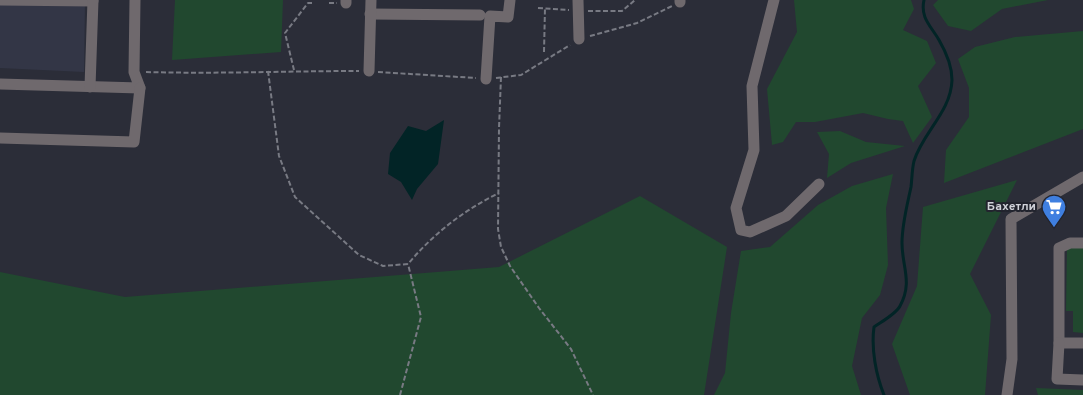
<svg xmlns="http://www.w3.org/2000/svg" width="1083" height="395" font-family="Overpass,sans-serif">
  <rect width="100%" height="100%" fill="#2b2d38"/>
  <!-- built -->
  <polygon fill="#333646" points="0,0 85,0 84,72 0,68"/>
  <!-- green -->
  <g fill="#21482f">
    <polygon points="175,0 283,0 281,52 172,60"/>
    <polygon points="794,0 911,0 914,9 903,30 927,41 936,63 918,86 932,117 913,143 903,121 888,119 863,113 815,122 796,122 783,142 772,145 767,89 797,32"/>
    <polygon points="938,0 1048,0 1002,9 971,31 948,26 933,5"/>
    <polygon points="1083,31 1083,129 944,183 946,150 969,117 969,88 958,59 975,47 1015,37"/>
    <polygon points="840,131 866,142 905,146 851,163 827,178 829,154 817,132"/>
    <polygon points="893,174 886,208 888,265 880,295 862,318 852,366 861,395 714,395 725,373 731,313 741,251 770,247 818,205 852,186"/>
    <polygon points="1017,180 970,274 991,315 985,395 910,395 892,344 917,286 923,207"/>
    <polygon points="640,196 727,247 704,395 0,395 0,272 125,297 499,267"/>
    <polygon points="1067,246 1083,246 1083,333 1073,332 1073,311 1066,311"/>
    <polygon points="1036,388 1083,390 1083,395 1038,395"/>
  </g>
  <!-- water -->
  <polygon fill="#022426" points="444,120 438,164 417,189 412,200 401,182 388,174 390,153 408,126 426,131"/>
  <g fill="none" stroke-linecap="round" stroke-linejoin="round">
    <!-- stream -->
    <path stroke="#022426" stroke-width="3" d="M 884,395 C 876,375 871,349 874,327 C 881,322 896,314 900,306 C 913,282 902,267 902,243 C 902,224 907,206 911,187 C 912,179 912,169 914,161 C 923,132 951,112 952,80 C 952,66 946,52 939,40 C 931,26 920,18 924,0"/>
    <!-- path -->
    <g stroke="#787a83" stroke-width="2" stroke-dasharray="5 2.5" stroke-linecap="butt">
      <polyline points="329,3 337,3"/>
      <polyline points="538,8 569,10"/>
      <polyline points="588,11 622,11 635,0"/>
      <polyline points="590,36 637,23 672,6"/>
      <polyline points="544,52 545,8"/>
      <polyline points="294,70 285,33 308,3 312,3"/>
      <path d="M 268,71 L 279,156 L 295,197 L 359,255 L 383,266 L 408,264 C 433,234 464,210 499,193"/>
      <path d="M 146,72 C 217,74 288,71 359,71"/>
      <polyline points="378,72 476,78"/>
      <polyline points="501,77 499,128 498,229 501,247 510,266 539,308 571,349 593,395"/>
      <polyline points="496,78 521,75 570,45"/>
      <polyline points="400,395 421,317 408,264"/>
    </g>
    <!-- minor -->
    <g stroke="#6f696d" stroke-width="11">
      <polyline points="0,0 93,1"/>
      <polyline points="578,0 579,39"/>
      <polyline points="680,0 680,2"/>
      <polyline points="774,0 752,86 754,150 736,208 741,230 750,232 786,216 819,184"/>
      <polyline points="346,3 346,0"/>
      <polyline points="370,14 480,15"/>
      <polyline points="369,71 371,0"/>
      <polyline points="486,79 490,16 508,17 510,0"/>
      <polyline points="0,84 140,88 134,72 135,0"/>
      <polyline points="90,87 93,0"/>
      <polyline points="0,138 134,142 140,88"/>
      <polyline points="1083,243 1070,243 1059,248 1059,343 1083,343"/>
      <polyline points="1059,343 1057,379 1083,380"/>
      <polyline points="1007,395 1012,359 1011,219 1083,177"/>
    </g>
  </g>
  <!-- icons -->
  <defs>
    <symbol id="supermarket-pin" viewBox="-11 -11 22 30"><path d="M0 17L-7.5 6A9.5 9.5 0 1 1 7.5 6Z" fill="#3f7fe0" stroke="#22242e"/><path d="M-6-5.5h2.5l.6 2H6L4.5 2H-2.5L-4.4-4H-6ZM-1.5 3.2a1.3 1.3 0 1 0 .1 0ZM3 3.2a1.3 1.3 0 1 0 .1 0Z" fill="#fff"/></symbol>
  </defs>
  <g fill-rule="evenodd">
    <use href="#supermarket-pin" x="1040" y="193" width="28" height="38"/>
  </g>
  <g text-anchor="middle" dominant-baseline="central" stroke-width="4" stroke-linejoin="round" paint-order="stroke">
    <!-- poi labels -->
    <g font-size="12" font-weight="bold" fill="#d0d2d9" stroke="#22242e" text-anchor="end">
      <text x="1036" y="207">Бахетли</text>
    </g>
  </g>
</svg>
